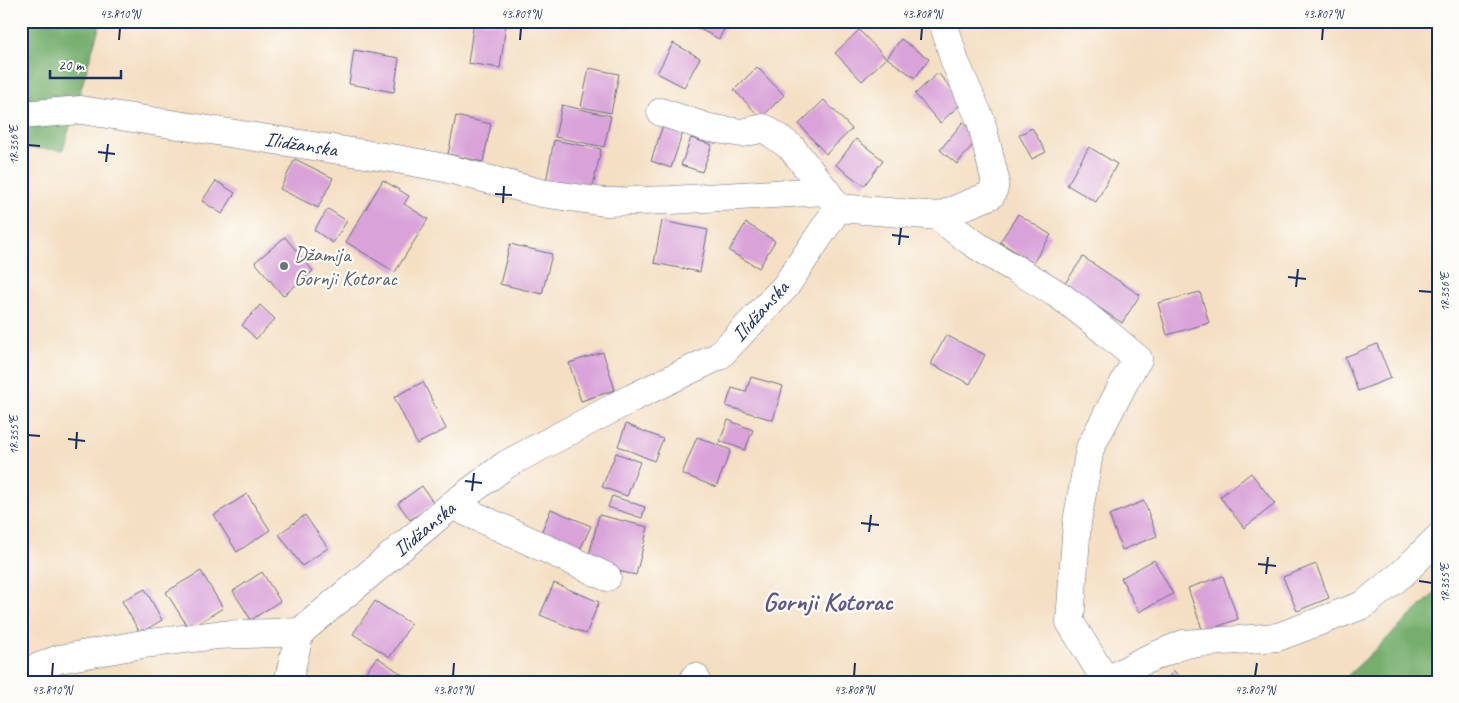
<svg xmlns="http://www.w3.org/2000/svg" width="1459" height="703" font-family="Caveat,sans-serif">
  <rect width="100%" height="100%" fill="#fdfcf7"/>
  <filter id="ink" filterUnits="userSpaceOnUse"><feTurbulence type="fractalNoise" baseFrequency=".02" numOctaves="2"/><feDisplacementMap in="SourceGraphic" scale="10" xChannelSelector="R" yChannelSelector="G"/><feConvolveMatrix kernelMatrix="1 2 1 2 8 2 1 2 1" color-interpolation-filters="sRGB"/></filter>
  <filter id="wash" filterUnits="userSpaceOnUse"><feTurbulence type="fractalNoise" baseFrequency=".0096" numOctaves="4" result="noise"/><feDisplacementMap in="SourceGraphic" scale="20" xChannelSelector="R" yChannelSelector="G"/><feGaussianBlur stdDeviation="1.12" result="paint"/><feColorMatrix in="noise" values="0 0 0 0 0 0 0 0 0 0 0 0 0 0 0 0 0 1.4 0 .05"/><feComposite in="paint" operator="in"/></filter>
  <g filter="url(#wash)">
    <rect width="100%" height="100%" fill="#f4dfc3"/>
    <!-- forest -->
    <g fill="#74ae6d" stroke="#486e66">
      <polygon points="21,21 101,21 63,150 21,148"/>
      <polygon points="1438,590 1438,682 1341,682"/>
    </g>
    <g id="blocks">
      <!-- building -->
      <g fill="#d9a3d9">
        <polygon points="474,21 506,25 500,68 468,63"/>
        <polygon points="602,21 630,21 628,28"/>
        <polygon points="689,21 728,21 719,39 688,23"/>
        <polygon points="859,30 886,58 862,81 835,53"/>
        <polygon points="901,39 929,59 915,78 887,58"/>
        <polygon points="673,43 700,58 684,87 657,73"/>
        <polygon points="354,50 399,58 394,92 349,84"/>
        <polygon points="757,67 784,95 761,118 734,90"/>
        <polygon points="589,68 619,74 611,113 581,107"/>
        <polygon points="938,73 963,102 940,123 915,94"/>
        <polygon points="824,100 852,129 826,154 799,124"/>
        <polygon points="562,105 611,116 604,147 555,137"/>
        <polygon points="456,116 491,124 483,162 448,154"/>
        <polygon points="963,122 980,136 957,164 940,150"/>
        <polygon points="663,125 683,132 671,168 651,161"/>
        <polygon points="1032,128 1046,152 1032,159 1019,135"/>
        <polygon points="691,138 712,145 702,172 681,165"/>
        <polygon points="856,139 883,160 864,186 836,165"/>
        <polygon points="554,140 601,149 592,191 546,182"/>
        <polygon points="1089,147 1117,164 1096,202 1067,185"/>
        <polygon points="295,159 333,178 318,208 280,189"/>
        <polygon points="383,180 409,196 404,204 428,219 395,272 346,242"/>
        <polygon points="216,181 235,193 222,214 202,201"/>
        <polygon points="328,209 347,221 333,243 314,230"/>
        <polygon points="1018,214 1051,235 1033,263 1000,242"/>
        <polygon points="662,221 708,230 700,272 654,263"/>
        <polygon points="746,223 775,241 759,268 729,251"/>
        <polygon points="285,237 313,271 283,296 255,262"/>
        <polygon points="510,244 552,254 542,294 500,284"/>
        <polygon points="1083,257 1140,295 1122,323 1064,285"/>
        <polygon points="1200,292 1209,323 1167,335 1158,303"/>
        <polygon points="260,305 275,319 256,339 242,325"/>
        <polygon points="946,335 985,355 970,384 931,364"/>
        <polygon points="1377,344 1391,378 1358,391 1345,357"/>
        <polygon points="603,352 615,390 581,401 569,363"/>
        <polygon points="751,377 783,386 773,420 726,406 732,388 746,392"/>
        <polygon points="423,382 446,429 417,444 394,397"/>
        <polygon points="728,420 753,430 745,450 720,441"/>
        <polygon points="626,424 663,439 654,461 618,446"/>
        <polygon points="697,437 731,450 716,487 682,474"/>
        <polygon points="616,453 640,462 627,496 602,487"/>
        <polygon points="1251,473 1275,504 1244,528 1220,497"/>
        <polygon points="422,486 434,504 410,520 398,503"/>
        <polygon points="247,494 270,530 237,552 214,515"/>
        <polygon points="612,496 645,507 642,518 608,507"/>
        <polygon points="1144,501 1157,536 1122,550 1109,515"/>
        <polygon points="551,509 591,526 577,557 538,540"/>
        <polygon points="305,515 328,548 302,566 279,534"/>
        <polygon points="599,515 648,527 636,575 587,564"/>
        <polygon points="1154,560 1173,594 1139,612 1121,578"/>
        <polygon points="1316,564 1329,598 1297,611 1283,577"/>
        <polygon points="201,571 223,608 189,629 166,592"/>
        <polygon points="262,572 280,601 251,620 233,591"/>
        <polygon points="1223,576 1238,619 1203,632 1188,588"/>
        <polygon points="554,583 599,602 586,634 540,615"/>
        <polygon points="145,589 162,620 140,633 122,601"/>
        <polygon points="375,601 411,624 390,657 353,634"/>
        <polygon points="377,657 413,682 359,682"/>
        <polygon points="1174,671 1185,682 1164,682"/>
      </g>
    </g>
  </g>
  <g filter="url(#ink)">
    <use href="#blocks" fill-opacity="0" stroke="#676d81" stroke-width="1"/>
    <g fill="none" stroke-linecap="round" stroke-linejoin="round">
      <defs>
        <g id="minor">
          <polyline points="661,112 709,128 742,133 764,128 791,147 826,191"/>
          <polyline points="21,115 81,110 397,159 445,168 541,193 605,202 671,200 826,191 838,208"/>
          <path d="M 939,216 C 974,249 1017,268 1057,294 C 1084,312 1112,338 1138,359 L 1128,375 L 1090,448 L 1077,522 L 1070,622 L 1106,681"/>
          <polyline points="452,505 607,577"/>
          <polyline points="21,674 59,659 143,644 217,635 300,632 452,505 507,464 632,398 719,356 785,287 838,208 939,216 991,195 994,188 995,179 981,121 955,62 943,21"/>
          <polyline points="288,682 300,632"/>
          <polyline points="693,682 695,677"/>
          <polyline points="1105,682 1143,661 1184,644 1278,637 1363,605 1403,573 1438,538"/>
        </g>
      </defs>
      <!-- minor casing -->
      <use href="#minor" stroke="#676d81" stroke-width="29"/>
      <!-- minor -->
      <use href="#minor" stroke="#fff" stroke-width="28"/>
    </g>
  </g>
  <!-- ticks -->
  <path fill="none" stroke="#1b2f5e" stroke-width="2" d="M 119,40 L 120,28M 520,40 L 521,28M 921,40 L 922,28M 1322,40 L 1323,28M 28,145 L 40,146M 98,152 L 115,154M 106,162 L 108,144M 495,194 L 512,195M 503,203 L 504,186M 892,235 L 909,237M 899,245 L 901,228M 1288,277 L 1306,279M 1296,287 L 1298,269M 1419,291 L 1432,292M 28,435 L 40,436M 68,439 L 85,441M 76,449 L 77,432M 465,481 L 482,483M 472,491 L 474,473M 861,523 L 879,525M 869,532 L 871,515M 1258,564 L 1276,566M 1266,574 L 1268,557M 1419,581 L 1432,583M 52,676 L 53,663M 453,676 L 454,663M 854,676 L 855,663M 1255,676 L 1257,663"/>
  <!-- markers -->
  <circle fill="#6b7280" stroke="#fdfcf7" stroke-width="2" cx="284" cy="266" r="5"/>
  <g text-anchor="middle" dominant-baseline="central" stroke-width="4.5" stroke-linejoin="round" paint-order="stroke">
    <!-- street labels -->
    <g font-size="21" fill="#1b2f5e" stroke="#fdfcf7">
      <text transform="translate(301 144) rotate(9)">Ilidžanska</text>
      <text transform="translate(760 311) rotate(-48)">Ilidžanska</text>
      <text transform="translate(424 529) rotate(-40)">Ilidžanska</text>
    </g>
    <!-- worship labels -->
    <g font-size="21" fill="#5b616d" stroke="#fdfcf7" text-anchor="start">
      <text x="294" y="254">Džamija<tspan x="294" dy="24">Gornji Kotorac</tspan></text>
    </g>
    <!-- district labels -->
    <g font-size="26" font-weight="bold" fill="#5e5889" stroke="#fdfcf7">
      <text x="828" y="601">Gornji Kotorac</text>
    </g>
  </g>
  <!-- margin -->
  <rect width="1459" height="703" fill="none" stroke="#fdfcf7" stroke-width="55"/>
  <!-- scale -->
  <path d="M50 70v8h71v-8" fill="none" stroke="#1b2f5e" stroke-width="2.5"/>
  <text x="58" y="70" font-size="15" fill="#1b2f5e" stroke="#fdfcf7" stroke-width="4" paint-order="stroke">20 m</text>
  <rect x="28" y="28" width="1404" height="648" fill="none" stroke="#1b2f5e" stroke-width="2"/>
  <g font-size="12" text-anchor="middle" fill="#1b2f5e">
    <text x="120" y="18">43.810°N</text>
    <text x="521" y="18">43.809°N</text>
    <text x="922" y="18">43.808°N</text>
    <text x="1323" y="18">43.807°N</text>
    <text transform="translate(14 145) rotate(-90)" y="4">18.356°E</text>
    <text transform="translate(1445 292) rotate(-90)" y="4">18.356°E</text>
    <text transform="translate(14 435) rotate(-90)" y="4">18.355°E</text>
    <text transform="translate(1445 583) rotate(-90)" y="4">18.355°E</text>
    <text x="52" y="694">43.810°N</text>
    <text x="453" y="694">43.809°N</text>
    <text x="854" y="694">43.808°N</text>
    <text x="1255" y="694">43.807°N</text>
  </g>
</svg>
